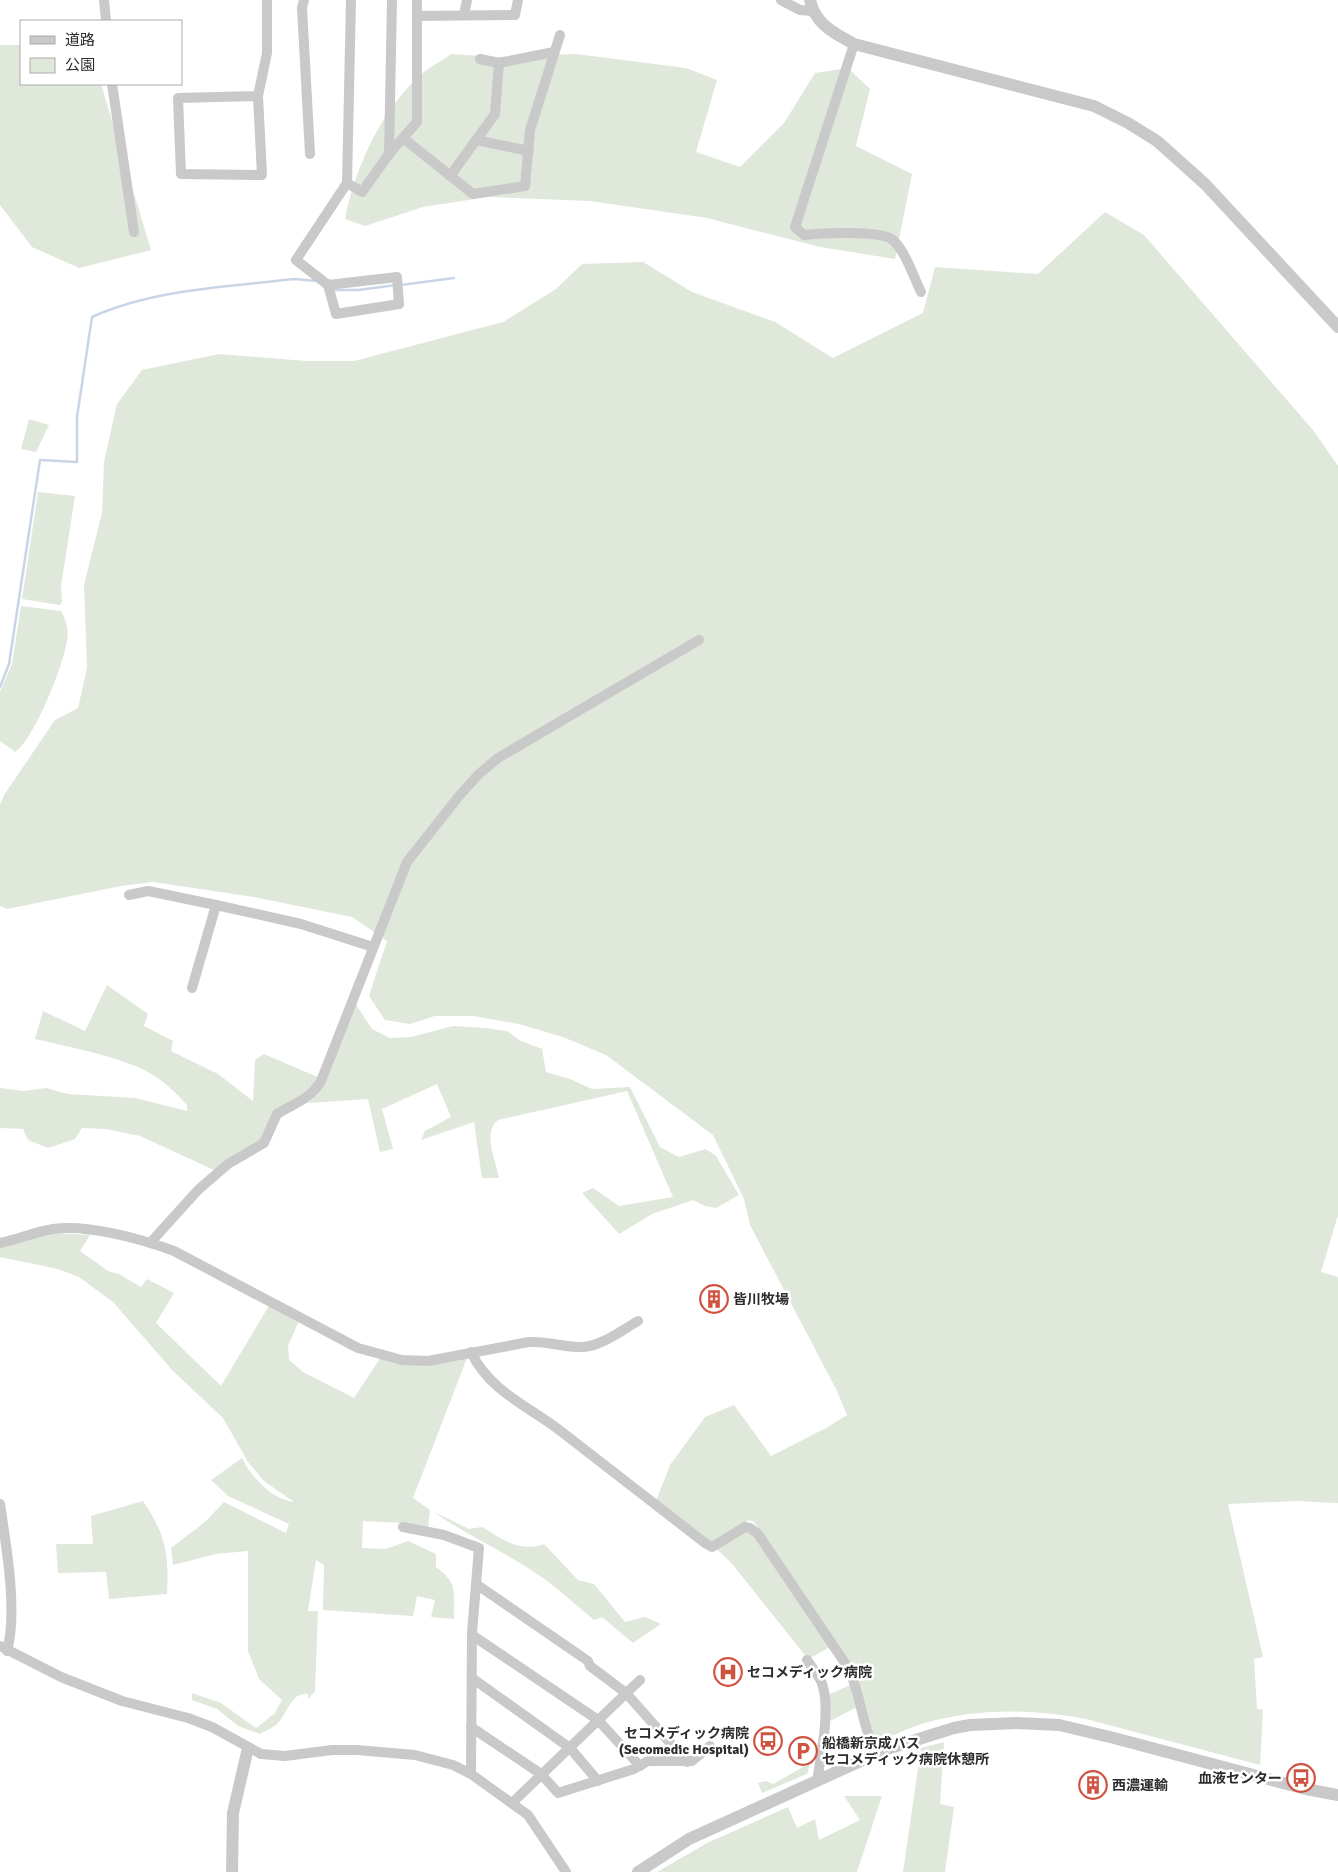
<svg xmlns="http://www.w3.org/2000/svg" width="1338" height="1872" font-family="Signika,'Noto Sans JP',sans-serif">
  <rect width="100%" height="100%" fill="#fff"/>
  <!-- green -->
  <g fill="#dfe8db">
    <polygon points="0,45 21,45 21,84 101,84 151,250 79,268 32,247 0,205"/>
    <path d="M 451,54 L 497,57 L 576,54 L 686,68 L 717,80 L 696,152 L 740,167 L 784,123 L 815,73 L 848,68 L 870,89 L 856,146 L 912,174 L 895,259 L 820,247 L 707,218 L 590,201 L 488,197 L 423,207 L 365,226 L 345,219 C 355,169 379,115 416,79 C 426,69 440,62 451,54 Z"/>
    <path d="M 1105,212 L 1144,235 L 1313,430 L 1338,466 L 1338,1215 L 1321,1272 L 1338,1277 L 1338,1503 L 1297,1501 L 1228,1504 L 1263,1657 L 1254,1659 L 1257,1709 L 1263,1710 L 1260,1765 L 1086,1719 C 1031,1708 972,1708 918,1725 C 904,1730 890,1737 876,1743 L 837,1646 L 754,1522 L 749,1520 L 711,1543 L 656,1501 L 670,1465 L 705,1417 L 734,1405 L 771,1456 L 826,1428 L 847,1415 L 837,1391 L 750,1225 L 744,1199 L 713,1135 L 606,1055 L 563,1037 L 519,1024 L 473,1016 L 435,1016 L 410,1024 L 385,1020 L 369,996 L 387,941 L 352,917 L 254,897 L 153,882 L 121,886 L 7,909 L 0,906 L 0,805 L 4,795 L 55,720 L 78,708 L 87,668 L 84,585 L 102,513 L 104,462 L 117,404 L 142,370 L 219,354 L 306,361 L 354,361 L 503,322 L 556,289 L 582,264 L 643,262 L 692,292 L 775,322 L 833,358 L 923,313 L 935,267 L 1038,274 Z"/>
    <polygon points="29,419 49,425 36,452 21,449"/>
    <polygon points="38,492 75,496 61,586 62,602 60,605 22,599"/>
    <path d="M 21,606 L 61,611 C 66,620 69,630 67,640 C 64,664 34,740 15,752 L 0,741 L 0,692 L 12,664 Z"/>
    <path d="M 107,985 L 148,1014 L 144,1026 L 173,1041 L 171,1051 L 218,1074 L 253,1101 L 255,1060 L 264,1054 L 320,1078 L 312,1088 L 273,1113 L 266,1136 L 214,1170 L 140,1136 L 106,1129 L 82,1128 L 75,1139 L 48,1148 L 28,1140 L 23,1129 L 0,1128 L 0,1088 L 24,1091 L 46,1088 L 68,1094 L 135,1098 L 187,1111 L 187,1105 C 177,1094 166,1083 153,1075 C 125,1057 68,1047 35,1039 L 43,1011 L 85,1031 Z"/>
    <path d="M 355,1003 L 372,1029 L 390,1038 L 411,1037 L 453,1026 L 486,1028 L 507,1031 L 521,1041 L 542,1049 L 546,1072 L 570,1079 L 592,1089 L 630,1087 L 660,1147 L 679,1157 L 706,1149 L 716,1156 L 739,1195 L 716,1208 L 705,1206 L 693,1200 L 652,1214 L 619,1234 L 582,1193 L 593,1188 L 619,1206 L 673,1197 L 627,1091 L 498,1120 C 482,1132 496,1161 499,1178 L 482,1178 L 474,1122 L 421,1140 L 425,1131 L 451,1117 L 437,1084 L 382,1109 L 393,1149 L 380,1152 L 368,1099 L 308,1103 L 318,1094 Z"/>
    <path d="M 54,1233 L 90,1235 L 80,1251 L 108,1271 L 119,1274 L 141,1287 L 147,1279 L 174,1293 L 156,1323 L 221,1386 L 270,1304 L 300,1319 L 288,1346 L 289,1360 L 303,1372 L 354,1398 L 381,1357 L 467,1358 L 413,1498 L 430,1510 L 428,1528 L 405,1523 L 363,1521 L 362,1548 L 386,1549 L 408,1541 L 436,1554 L 436,1567 C 459,1584 453,1592 454,1619 L 431,1617 L 435,1600 L 417,1596 L 413,1616 L 323,1610 L 324,1565 L 316,1560 L 308,1611 L 318,1611 L 315,1691 L 308,1699 L 308,1694 C 291,1691 287,1715 277,1724 C 273,1728 265,1731 260,1734 L 238,1726 L 217,1709 L 192,1700 L 192,1693 L 221,1703 L 256,1728 L 275,1713 L 282,1700 L 259,1679 L 248,1651 L 248,1551 L 216,1554 L 173,1565 L 171,1548 L 205,1522 L 224,1502 L 286,1533 L 289,1524 L 228,1496 L 211,1480 L 242,1458 C 251,1477 273,1500 294,1502 L 264,1481 L 248,1462 L 223,1418 L 173,1371 L 113,1302 L 79,1277 L 58,1269 L 0,1257 L 0,1245 Z"/>
    <path d="M 143,1501 C 166,1535 169,1554 167,1594 L 109,1599 L 106,1572 L 58,1573 L 56,1544 L 93,1544 L 91,1516 Z"/>
    <path d="M 434,1512 L 469,1529 L 482,1527 C 502,1539 520,1553 544,1544 L 578,1580 L 594,1584 L 625,1622 L 645,1617 L 661,1624 L 633,1643 L 602,1617 L 594,1620 C 577,1606 561,1591 543,1578 C 508,1553 469,1537 434,1512 Z"/>
    <polygon points="739,1531 751,1532 830,1647 808,1659 733,1565 717,1549"/>
    <polygon points="853,1684 857,1707 830,1721 825,1696"/>
    <polygon points="944,1742 940,1804 954,1807 945,1872 903,1872 921,1748"/>
    <polygon points="810,1763 807,1774 762,1793 758,1783 766,1781 773,1784"/>
    <polygon points="844,1796 882,1796 857,1872 657,1872 707,1843 788,1807 797,1828 815,1819 819,1840 860,1820"/>
  </g>
  <g fill="none" stroke-linecap="round" stroke-linejoin="round">
    <!-- stream -->
    <g stroke="#c9d5e6" stroke-width="2.5">
      <polyline points="401,285 454,278"/>
      <polyline points="332,290 358,290 396,285"/>
      <path d="M 0,687 L 9,664 L 40,460 L 77,462 L 77,417 L 92,317 C 154,289 227,287 294,279 L 317,281"/>
    </g>
    <!-- minor -->
    <g stroke="#c9c9c9" stroke-width="10">
      <polyline points="104,0 106,21"/>
      <polyline points="304,0 302,8 310,154"/>
      <polyline points="351,0 347,183 362,192 389,154 417,122 417,0"/>
      <polyline points="781,0 800,10 813,11"/>
      <polyline points="464,15 467,0"/>
      <polyline points="417,16 515,15 518,0"/>
      <path d="M 854,44 L 795,227 L 804,235 C 820,233 882,230 893,240 C 906,252 913,276 921,292"/>
      <polyline points="480,59 499,63 554,52"/>
      <polyline points="112,84 134,232"/>
      <polyline points="258,96 178,98 181,174 262,175 258,96 267,53 267,0"/>
      <polyline points="403,138 473,194 525,186 530,130 560,35"/>
      <polyline points="476,140 529,151"/>
      <polyline points="389,154 392,0"/>
      <polyline points="450,176 495,114 499,63"/>
      <polyline points="328,285 336,314 399,304 397,277 328,285 296,260 347,183"/>
      <polyline points="129,895 148,891 216,905 301,924 373,947"/>
      <polyline points="192,988 216,905"/>
      <path d="M 151,1242 L 198,1190 L 228,1164 L 264,1143 L 277,1114 C 294,1103 310,1100 321,1081 L 407,862 L 459,796 L 479,774 L 498,758 L 699,640"/>
      <path d="M 0,1243 C 18,1239 35,1232 53,1229 C 87,1224 142,1239 174,1251 L 358,1348 L 402,1360 L 428,1361 L 529,1342 C 548,1341 562,1347 580,1347 C 599,1348 622,1330 638,1321"/>
      <path d="M 471,1352 C 489,1390 526,1405 558,1429 C 607,1467 656,1505 705,1543 L 712,1547 L 745,1527 L 750,1528 L 758,1534 L 849,1669 C 861,1696 862,1727 877,1754"/>
      <path d="M 0,1504 C 6,1545 18,1611 7,1651"/>
      <polyline points="403,1527 444,1535 479,1548 472,1633 471,1774"/>
      <polyline points="476,1584 588,1661 590,1666 626,1693 687,1762"/>
      <polyline points="472,1635 598,1720 640,1766"/>
      <polyline points="0,1646 61,1677 122,1701 188,1718 212,1727 261,1754 285,1756 332,1750 357,1750 415,1755 453,1765 471,1774 528,1815 566,1872"/>
      <path d="M 807,1660 C 812,1668 821,1677 823,1687 C 830,1712 821,1756 817,1781"/>
      <polyline points="472,1678 570,1748 598,1781"/>
      <polyline points="471,1727 541,1774 558,1793 634,1769 648,1761 692,1761 710,1746"/>
      <polyline points="512,1803 640,1680"/>
    </g>
    <!-- tertiary -->
    <g stroke="#c9c9c9" stroke-width="12">
      <path d="M 810,0 C 815,24 834,33 854,44 L 1094,106 L 1128,123 L 1157,141 L 1205,184 L 1338,327"/>
      <polyline points="232,1872 233,1813 248,1748"/>
      <polyline points="638,1872 689,1839 887,1749 954,1728 970,1725 1017,1723 1059,1725 1114,1738 1306,1789 1338,1795"/>
    </g>
  </g>
  <!-- icons -->
  <defs>
    <symbol id="building-ring" viewBox="-11 -11 22 22"><circle r="9.5" fill="#fff" stroke="#d05240" stroke-width="1.5"/><path d="M-4-6H4V6H1V3H-1V6H-4ZM-2.5-4.3h1.7v1.8h-1.7ZM.8-4.3h1.7v1.8H.8ZM-2.5-1h1.7V.8h-1.7ZM.8-1h1.7V.8H.8Z" fill="#d05240"/></symbol>
    <symbol id="hospital-ring" viewBox="-11 -11 22 22"><circle r="9.5" fill="#fff" stroke="#d05240" stroke-width="1.5"/><path d="M-5-5h3v3.5h4V-5h3V5h-3V1.5h-4V5h-3Z" fill="#d05240"/></symbol>
    <symbol id="bus-ring" viewBox="-11 -11 22 22"><circle r="9.5" fill="#fff" stroke="#d05240" stroke-width="1.5"/><path d="M-5-6H5V4H4V6H2V4H-2V6H-4V4H-5ZM-3.5-4V0h7V-4ZM-3.5 1.2v1.5H-2V1.2ZM2 1.2v1.5H3.5V1.2Z" fill="#d05240"/></symbol>
    <symbol id="parking-ring" viewBox="-11 -11 22 22"><circle r="9.5" fill="#fff" stroke="#d05240" stroke-width="1.5"/><path d="M-3.5-5.5H1a3.5 3.5 0 0 1 0 7H-1V5.5H-3.5ZM-1-3.4V-.6H.8a1.4 1.4 0 0 0 0-2.8Z" fill="#d05240"/></symbol>
  </defs>
  <g fill-rule="evenodd">
    <use href="#building-ring" x="698" y="1283" width="32" height="32"/>
    <use href="#hospital-ring" x="712" y="1656" width="32" height="32"/>
    <use href="#bus-ring" x="752" y="1725" width="32" height="32"/>
    <use href="#parking-ring" x="787" y="1735" width="32" height="32"/>
    <use href="#bus-ring" x="1285" y="1762" width="32" height="32"/>
    <use href="#building-ring" x="1077" y="1769" width="32" height="32"/>
  </g>
  <g text-anchor="middle" dominant-baseline="central" stroke-width="5" stroke-linejoin="round" paint-order="stroke">
    <!-- poi labels -->
    <g font-size="14" font-weight="bold" fill="#2c2c2c" stroke="#fff" text-anchor="start">
      <text x="733" y="1299">皆川牧場</text>
      <text x="747" y="1672">セコメディック病院</text>
      <text x="749" y="1733" text-anchor="end">セコメディック病院<tspan x="749" dy="16">(Secomedic Hospital)</tspan></text>
      <text x="822" y="1743">船橋新京成バス<tspan x="822" dy="16">セコメディック病院休憩所</tspan></text>
      <text x="1282" y="1778" text-anchor="end">血液センター</text>
      <text x="1112" y="1785">西濃運輸</text>
    </g>
  </g>
  <!-- legend -->
  <rect x="20" y="20" width="162" height="65" fill="#ffffff" stroke="#ababab"/>
  <rect x="30" y="36" width="25" height="8" fill="#c9c9c9" stroke="#ababab"/>
  <text x="65" y="45" font-size="15" fill="#2c2c2c">道路</text>
  <rect x="30" y="58" width="25" height="15" fill="#dfe8db" stroke="#ababab"/>
  <text x="65" y="70" font-size="15" fill="#2c2c2c">公園</text>
</svg>
